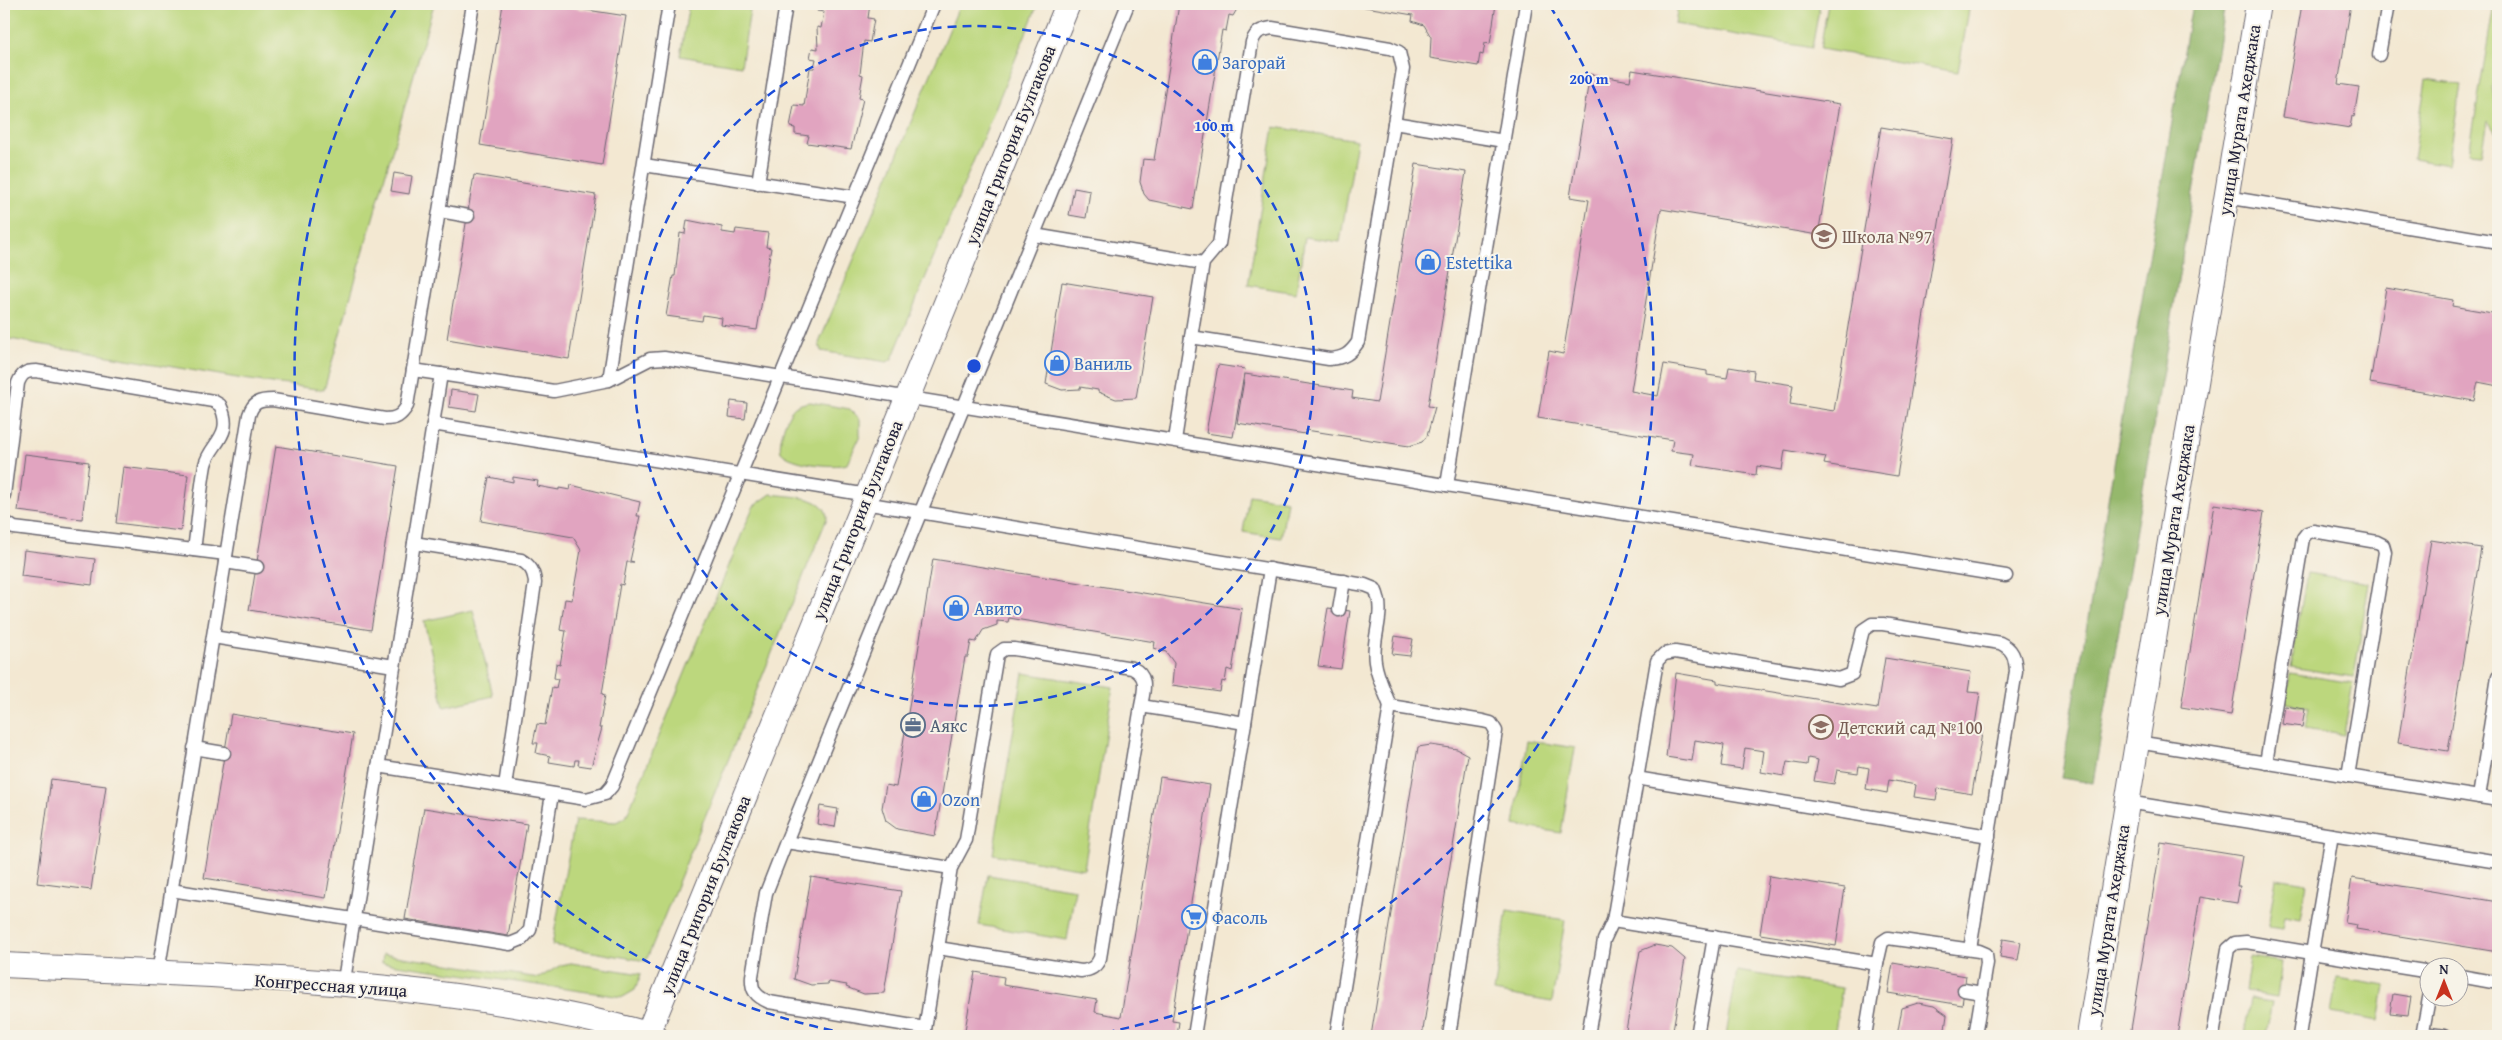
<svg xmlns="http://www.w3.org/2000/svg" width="2502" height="1040" font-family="'Gentium Book Plus',serif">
  <rect width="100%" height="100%" fill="#f7f3e8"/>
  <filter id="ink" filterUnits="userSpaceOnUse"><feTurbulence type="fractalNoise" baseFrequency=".02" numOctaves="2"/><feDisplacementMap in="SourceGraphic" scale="10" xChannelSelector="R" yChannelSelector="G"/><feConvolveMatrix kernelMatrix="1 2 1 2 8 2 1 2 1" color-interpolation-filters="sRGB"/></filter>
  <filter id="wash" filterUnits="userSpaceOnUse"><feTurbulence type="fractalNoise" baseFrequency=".0096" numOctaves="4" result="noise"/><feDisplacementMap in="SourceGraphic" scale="20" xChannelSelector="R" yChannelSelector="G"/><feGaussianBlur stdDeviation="1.12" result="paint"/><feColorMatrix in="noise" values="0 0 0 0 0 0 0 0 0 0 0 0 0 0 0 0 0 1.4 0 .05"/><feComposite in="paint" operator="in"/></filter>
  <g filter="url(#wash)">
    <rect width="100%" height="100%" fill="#f3e8d2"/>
    <!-- green -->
    <g fill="#bcd77d" stroke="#6f7c5c">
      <polygon points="4,4 434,4 324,390 243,379 4,338"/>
      <polygon points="689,4 751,4 741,66 680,56"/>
      <polygon points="960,4 1038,4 892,359 887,362 821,351 819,343"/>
      <polygon points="1678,4 1820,4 1812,48 1675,24"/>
      <polygon points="1828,4 1970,4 1958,72 1820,49"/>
      <polygon points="2494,4 2498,4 2498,65 2496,65 2492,88 2498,113 2498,136 2488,121 2482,154 2469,153"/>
      <polygon points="2426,80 2461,85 2448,165 2413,159"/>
      <polygon points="1274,127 1357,140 1340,242 1305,237 1296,293 1248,285"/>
      <path d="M 810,402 L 850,409 L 860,419 L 860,436 L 847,464 C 833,468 791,464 781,452 C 778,442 786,414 795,407 C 800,404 804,403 810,402 Z"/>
      <path d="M 771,494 C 789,497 827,495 827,518 L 646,961 L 552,945 L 575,820 L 616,822 L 626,817 L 750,514 L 754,506 Z"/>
      <polygon points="1249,495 1287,501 1281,538 1243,532"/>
      <polygon points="2307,573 2369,583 2354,677 2291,667"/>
      <polygon points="473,610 493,696 444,707 424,621"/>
      <polygon points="1023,673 1113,687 1084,869 993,854"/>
      <polygon points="2290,673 2353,683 2344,734 2305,728 2309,707 2285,703"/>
      <polygon points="1527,740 1575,748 1561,833 1514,825"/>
      <polygon points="988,875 1075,889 1067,940 979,925"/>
      <polygon points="2276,878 2306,883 2300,919 2285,916 2283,929 2268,927"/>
      <polygon points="1507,910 1565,920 1552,1002 1494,992"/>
      <polygon points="383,954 539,978 561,965 571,963 641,974 635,990 623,997 382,963"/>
      <polygon points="2250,957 2282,962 2277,997 2245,992"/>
      <polygon points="1737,971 1842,988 1834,1036 1726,1036"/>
      <polygon points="2337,978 2385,986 2379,1021 2331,1013"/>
      <polygon points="2250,999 2272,1002 2266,1036 2244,1036"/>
    </g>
    <!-- forest -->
    <polygon fill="#95b86c" stroke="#5c6d54" points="2192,4 2225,4 2093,783 2061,778"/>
    <g id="blocks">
      <!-- building -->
      <g fill="#e1a4c0">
        <polygon points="503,4 548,4 626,16 602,165 480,145"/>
        <polygon points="818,4 870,4 868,18 874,19 870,42 864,41 860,74 863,75 859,98 863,99 851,149 807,143 809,136 795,134 795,128 790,127 794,105 804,106 810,68 814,68 816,59 810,58 812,48 818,49 817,27 821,28 824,12 817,11"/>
        <polygon points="1179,4 1240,4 1233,16 1229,15 1226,31 1222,30 1193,209 1149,200 1144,194 1140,182 1143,159 1154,160"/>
        <polygon points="1348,4 1496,4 1490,44 1485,43 1483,55 1480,54 1478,66 1430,58 1431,37 1424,25 1412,21 1413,15"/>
        <polygon points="2302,4 2351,4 2338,84 2359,87 2354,117 2352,116 2350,128 2283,117"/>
        <polygon points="1632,70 1840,104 1818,235 1661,209 1631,391 1658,396 1664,364 1707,371 1707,375 1727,378 1729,367 1754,371 1753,379 1793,385 1790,404 1834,411 1881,127 1953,139 1897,476 1824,464 1826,457 1785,450 1782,470 1757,466 1756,475 1692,465 1694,454 1671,451 1673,440 1538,418 1549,351 1563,354 1589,200 1570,197 1590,74 1630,81"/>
        <polygon points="1416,164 1466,172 1428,406 1435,407 1427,436 1422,442 1409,446 1306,430 1305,434 1237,423 1245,374 1353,391 1352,398 1377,402"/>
        <polygon points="394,173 412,176 409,194 391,191"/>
        <polygon points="474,175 596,195 569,359 447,339"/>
        <polygon points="1074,188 1090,191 1086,218 1069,215"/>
        <polygon points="687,220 722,227 722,232 735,234 736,229 768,233 766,247 771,248 757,330 721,325 722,318 703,315 702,321 666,316 673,276 675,276 680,233 685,234"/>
        <polygon points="1062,282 1153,297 1136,398 1116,399 1098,392 1098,390 1080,387 1080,389 1062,390 1046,384"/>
        <polygon points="2386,288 2453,300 2452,306 2498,314 2498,386 2478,382 2474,401 2370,383"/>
        <polygon points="1218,365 1245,369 1233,437 1206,433"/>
        <polygon points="451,390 479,394 476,411 449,407"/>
        <polygon points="731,401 747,403 745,419 729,417"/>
        <polygon points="276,446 398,466 371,630 249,610"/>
        <polygon points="25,454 89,462 82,519 18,511"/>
        <polygon points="123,467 188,475 181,531 116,523"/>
        <polygon points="489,477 513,482 513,477 538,481 537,486 559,490 559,488 570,490 571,485 640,502 637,516 640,516 630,561 634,562 627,562 623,585 620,584 602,694 605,695 599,728 602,728 591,767 578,765 579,760 575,760 574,766 549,762 550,756 536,753 538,743 533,743 537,724 545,725 552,687 556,688 558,679 554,678 556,664 560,665 566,631 560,630 565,599 572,600 581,550 573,537 481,521"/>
        <polygon points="2214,504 2264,512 2231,715 2181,707"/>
        <polygon points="2431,540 2481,548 2448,751 2398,743"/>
        <polygon points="24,550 95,559 92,585 21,576"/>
        <polygon points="933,559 1242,609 1232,671 1227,669 1225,682 1222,681 1220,692 1172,685 1174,663 1166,652 1154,648 1155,642 1009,618 1008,622 997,621 997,625 983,630 976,642 971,641 968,657 965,657 935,836 897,829 886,821 882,808 886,785 896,787"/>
        <polygon points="1328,608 1350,611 1341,669 1318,666"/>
        <polygon points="1395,636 1413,639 1410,656 1392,654"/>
        <polygon points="1885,658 1971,672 1968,692 1980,693 1975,725 1983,727 1972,794 1938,788 1936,800 1914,797 1916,785 1889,780 1887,793 1866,789 1869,768 1859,766 1858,773 1837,770 1834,784 1814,781 1818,760 1808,758 1807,765 1787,762 1784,776 1761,772 1764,751 1745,748 1742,769 1721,766 1724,745 1695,740 1692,761 1666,757 1676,673 1717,680 1717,683 1877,709"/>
        <polygon points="2285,706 2305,709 2302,727 2282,724"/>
        <polygon points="231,714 353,734 326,898 204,878"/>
        <polygon points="1431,745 1457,749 1468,755 1422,1036 1371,1036 1418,747"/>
        <polygon points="1160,777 1210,785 1172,1021 1179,1022 1177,1036 964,1036 975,972 1004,977 1003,985 1097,1000 1095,1012 1121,1017"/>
        <polygon points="51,779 106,786 91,890 37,883"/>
        <polygon points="820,806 838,809 835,827 817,824"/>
        <polygon points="424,808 527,824 508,936 405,919"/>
        <polygon points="2161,843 2242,856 2237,886 2240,886 2237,903 2200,897 2177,1036 2130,1036"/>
        <polygon points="1769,876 1845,888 1836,946 1760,934"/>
        <polygon points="811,877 901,891 884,993 864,994 846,987 847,985 829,982 828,984 811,985 794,979"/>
        <polygon points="2352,878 2498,902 2498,952 2356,929 2357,925 2345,923"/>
        <polygon points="2003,939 2021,942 2018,960 2000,957"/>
        <polygon points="1655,945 1672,948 1685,959 1672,1036 1625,1036 1640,951"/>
        <polygon points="1893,963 1966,976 1962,1005 1888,993"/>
        <polygon points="2393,994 2411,997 2408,1015 2390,1013"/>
        <polygon points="1918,1003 1934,1006 1947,1015 1944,1036 1897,1036 1902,1008"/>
      </g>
    </g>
  </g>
  <g filter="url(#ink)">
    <use href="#blocks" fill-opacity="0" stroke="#6b6770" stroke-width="1"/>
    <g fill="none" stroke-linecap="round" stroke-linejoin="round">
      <defs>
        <g id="service">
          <polyline points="2379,55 2388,4"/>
          <polyline points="1394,123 1504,141"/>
          <polyline points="644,165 855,197"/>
          <polyline points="758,183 786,4"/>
          <polyline points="2226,197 2498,242"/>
          <polyline points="440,211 468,216"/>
          <path d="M 1034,235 L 1203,263 L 1219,244 L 1252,42 C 1256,31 1261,30 1272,28 L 1390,48 L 1399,52 L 1403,69 L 1358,342 C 1350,354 1344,358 1329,359 L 1191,337 L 1203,263"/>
          <polyline points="413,370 554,391 609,380 650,359 664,358 2006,576"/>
          <polyline points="609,380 669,4"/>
          <polyline points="433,424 868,495"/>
          <polyline points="1175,440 1191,337"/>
          <polyline points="1447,485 1526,4"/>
          <path d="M 4,495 L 18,383 C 22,373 26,371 36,371 L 213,401 L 220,405 C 235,436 210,443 205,465 C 200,493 198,522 194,550"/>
          <path d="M 864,503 L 1365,585 L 1375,589 C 1387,614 1371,636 1375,662 C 1377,677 1385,692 1390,706"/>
          <polyline points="4,521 14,528 226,554"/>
          <path d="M 414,543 L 521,560 C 531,566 534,572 535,583 L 505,786"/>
          <polyline points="225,562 257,567"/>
          <polyline points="1339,610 1344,581"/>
          <polyline points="213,637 394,666"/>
          <path d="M 1141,706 C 1144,690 1149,676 1132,668 L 1014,649 L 1004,649 L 997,654 L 966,840 L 951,868 L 938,948 L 1081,971 C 1091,970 1096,967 1100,958 L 1141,706 L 1245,723"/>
          <polyline points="2137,742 2498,800"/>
          <polyline points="194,748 224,753"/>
          <polyline points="2266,763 2303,538 2307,533 2313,531 2377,542 2383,545 2385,552 2348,776"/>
          <polyline points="378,766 586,799 605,794 612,786 934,4"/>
          <polyline points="1636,778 1989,836"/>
          <polyline points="2479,797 2498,677"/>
          <polyline points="2127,802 2332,835"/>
          <polyline points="786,842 1128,4"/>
          <polyline points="171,890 510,944 522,939 530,930 552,794"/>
          <path d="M 1613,921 L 1657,661 L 1664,654 L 1675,652 L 1839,679 L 1852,674 L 1863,630 L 1872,624 L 1883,624 L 2000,643 C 2013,649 2015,657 2016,671 L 1970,949"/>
          <path d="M 158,973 L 249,415 C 253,402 259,400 273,400 L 385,419 C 396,419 401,416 407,406 L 473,4"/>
          <polyline points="345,974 441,374"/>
          <polyline points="2460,976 2498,983"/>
          <polyline points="1964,990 1982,993"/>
          <path d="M 925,1028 L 769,1002 C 755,996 751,990 752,976 L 766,893 L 786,842 L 951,868"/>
          <polyline points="2423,1033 2444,1036"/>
          <polyline points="924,1036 938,948"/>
          <polyline points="1194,1036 1270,569"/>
          <polyline points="1336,1036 1390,706 1483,721 1491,723 1496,731 1449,1036"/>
          <polyline points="1588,1036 1604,940 1613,921 1877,964 1882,942 1888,938 1979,951 1986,954 1987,963 1975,1036"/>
          <polyline points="1697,1036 1714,937"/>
          <polyline points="1865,1036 1877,964"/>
          <polyline points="2213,1036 2228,949 2235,943 2246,942 2312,953 2332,835 2498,862"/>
          <polyline points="2299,1036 2312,953 2430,972"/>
          <polyline points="2422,1036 2430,993"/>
        </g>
        <g id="minor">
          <path d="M 4,965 C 221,977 444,977 655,1036"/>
          <polyline points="647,1036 1068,4"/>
          <polyline points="2089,1036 2258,4"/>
        </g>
      </defs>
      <!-- service casing -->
      <use href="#service" stroke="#6b6770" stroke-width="15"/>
      <!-- minor casing -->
      <use href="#minor" stroke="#6b6770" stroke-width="26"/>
      <!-- service -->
      <use href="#service" stroke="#fff" stroke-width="12"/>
      <!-- minor -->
      <use href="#minor" stroke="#fff" stroke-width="24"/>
    </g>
  </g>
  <!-- distance rings -->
  <g fill="none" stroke="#1d4ed8" stroke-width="2.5" stroke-dasharray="9 6">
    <circle cx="974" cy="366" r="340"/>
    <path d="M862 1036A679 679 0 0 1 398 6M1550 6A679 679 0 0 1 1086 1036"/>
  </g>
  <!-- icons -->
  <defs>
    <symbol id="shop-ring" viewBox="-11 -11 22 22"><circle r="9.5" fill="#f7f3e8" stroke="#3f7fe0" stroke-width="1.5"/><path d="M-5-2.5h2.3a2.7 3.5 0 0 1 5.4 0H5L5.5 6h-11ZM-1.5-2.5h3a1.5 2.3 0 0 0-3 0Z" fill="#3f7fe0"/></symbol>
    <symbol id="school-ring" viewBox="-11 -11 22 22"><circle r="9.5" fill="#f7f3e8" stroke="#8d6e63" stroke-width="1.5"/><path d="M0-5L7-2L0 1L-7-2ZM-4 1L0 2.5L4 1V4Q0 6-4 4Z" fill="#8d6e63"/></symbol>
    <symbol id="office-ring" viewBox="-11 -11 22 22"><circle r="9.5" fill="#f7f3e8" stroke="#5c6f8a" stroke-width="1.5"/><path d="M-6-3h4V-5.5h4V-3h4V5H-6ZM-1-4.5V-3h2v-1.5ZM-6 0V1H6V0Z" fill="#5c6f8a"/></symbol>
    <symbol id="supermarket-ring" viewBox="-11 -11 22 22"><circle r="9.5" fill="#f7f3e8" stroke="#3f7fe0" stroke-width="1.5"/><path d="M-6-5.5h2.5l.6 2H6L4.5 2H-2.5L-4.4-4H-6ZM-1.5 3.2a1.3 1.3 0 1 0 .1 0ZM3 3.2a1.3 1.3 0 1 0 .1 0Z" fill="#3f7fe0"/></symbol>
  </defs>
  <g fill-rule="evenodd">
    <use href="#shop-ring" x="1191" y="48" width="28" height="28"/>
    <use href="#school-ring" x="1810" y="222" width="28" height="28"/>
    <use href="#shop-ring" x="1414" y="248" width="28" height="28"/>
    <use href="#shop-ring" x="1043" y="349" width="28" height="28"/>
    <use href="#shop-ring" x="942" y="594" width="28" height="28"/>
    <use href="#office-ring" x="899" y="711" width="28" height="28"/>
    <use href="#school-ring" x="1807" y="713" width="28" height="28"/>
    <use href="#shop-ring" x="910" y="785" width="28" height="28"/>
    <use href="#supermarket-ring" x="1180" y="903" width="28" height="28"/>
  </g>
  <g text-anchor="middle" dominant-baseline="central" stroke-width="4" stroke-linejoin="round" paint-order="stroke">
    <!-- shop labels -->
    <g font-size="18" fill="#366cbe" stroke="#f7f3e8" text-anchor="start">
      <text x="1222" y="62">Загорай</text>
      <text x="1446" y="262">Estettika</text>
      <text x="1074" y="363">Ваниль</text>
      <text x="974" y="608">Авито</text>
      <text x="942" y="799">Ozon</text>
      <text x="1212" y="917">Фасоль</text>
    </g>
    <!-- street labels -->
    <g font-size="18" fill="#22223b" stroke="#f7f3e8">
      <text transform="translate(2239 120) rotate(-81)">улица Мурата Ахеджака</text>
      <text transform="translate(1010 145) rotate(-68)">улица Григория Булгакова</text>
      <text transform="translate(857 520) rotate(-68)">улица Григория Булгакова</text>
      <text transform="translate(2173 520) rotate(-81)">улица Мурата Ахеджака</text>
      <text transform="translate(705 895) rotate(-68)">улица Григория Булгакова</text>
      <text transform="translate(2108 920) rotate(-81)">улица Мурата Ахеджака</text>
      <text transform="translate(331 985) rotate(4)">Конгрессная улица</text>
    </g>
    <!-- education labels -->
    <g font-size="18" fill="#785e54" stroke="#f7f3e8" text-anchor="start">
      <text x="1842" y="236">Школа №97</text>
      <text x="1838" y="727">Детский сад №100</text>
    </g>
    <!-- service labels -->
    <g font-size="18" fill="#4e5e75" stroke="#f7f3e8" text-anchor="start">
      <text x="930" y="725">Аякс</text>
    </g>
  </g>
  <circle cx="974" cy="366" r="8" fill="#1d4ed8" stroke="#f7f3e8" stroke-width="2.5"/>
  <g font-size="15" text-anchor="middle" font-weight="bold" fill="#1d4ed8" stroke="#f7f3e8" stroke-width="4" stroke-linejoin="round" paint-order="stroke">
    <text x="1589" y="84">200 m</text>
    <text x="1214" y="131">100 m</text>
  </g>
  <!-- margin -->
  <rect width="2502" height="1040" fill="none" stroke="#f7f3e8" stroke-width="20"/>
  <!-- north arrow -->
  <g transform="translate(2444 982)"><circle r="24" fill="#f7f3e8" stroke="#a29fa3"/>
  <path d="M0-4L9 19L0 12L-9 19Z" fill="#c8321e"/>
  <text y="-8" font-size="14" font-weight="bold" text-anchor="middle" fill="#22223b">N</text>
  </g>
</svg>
